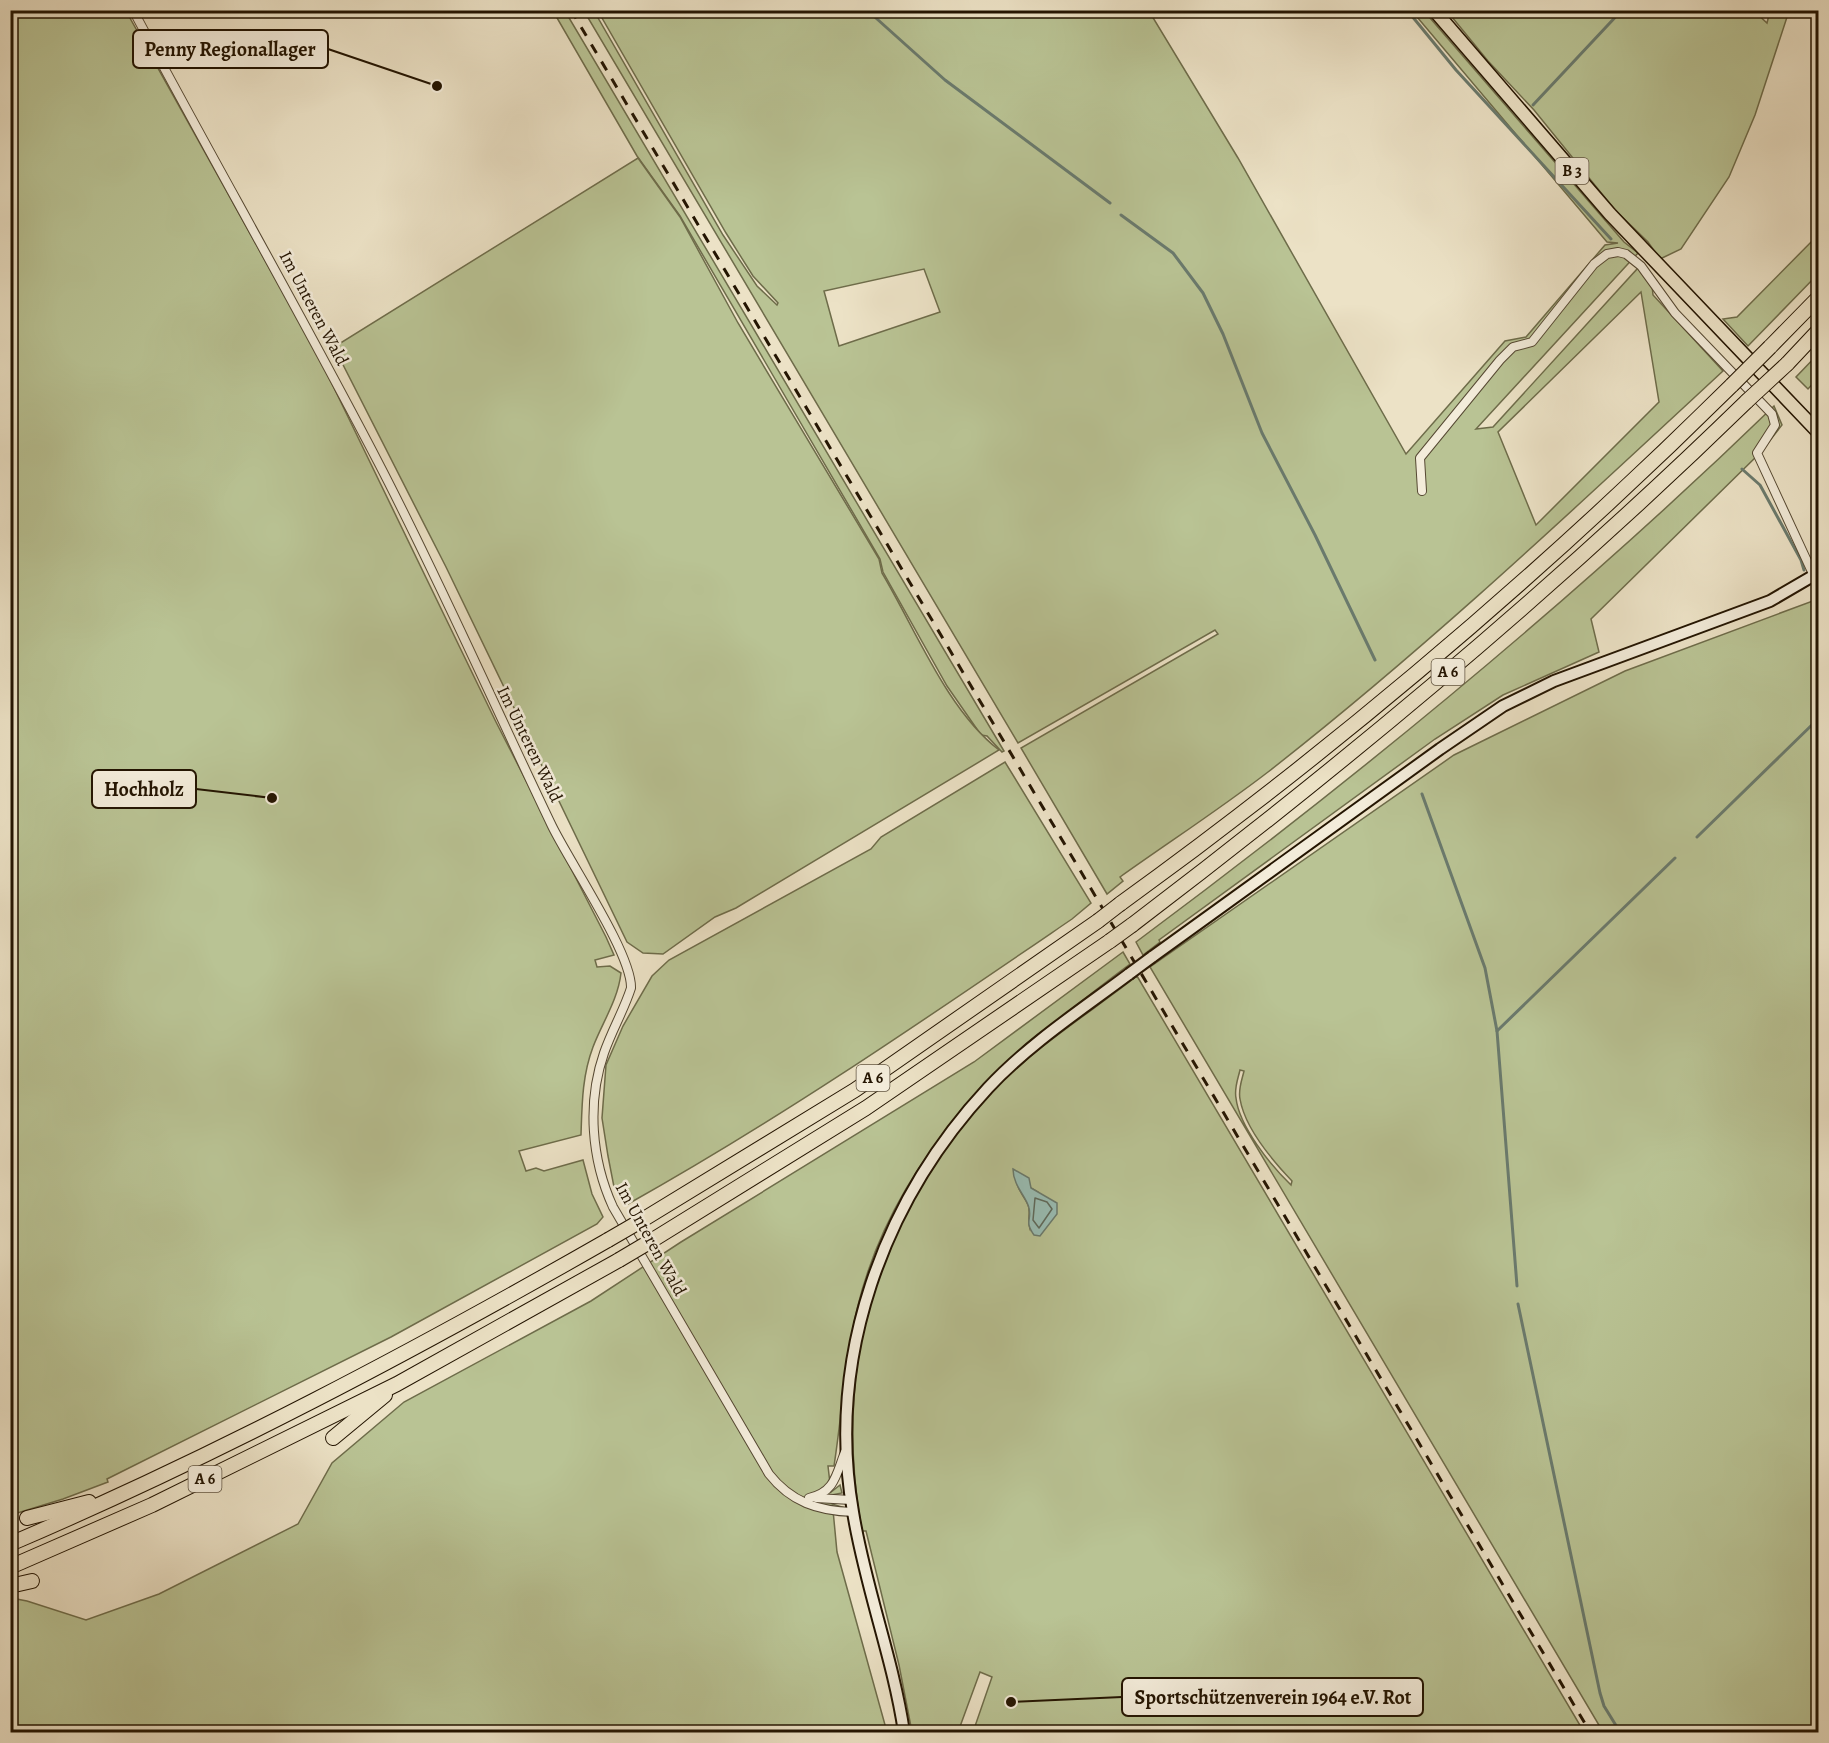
<svg xmlns="http://www.w3.org/2000/svg" width="1829" height="1743" font-family="Alegreya,serif">
  <rect width="100%" height="100%" fill="#ece2c6"/>
  <filter id="stains"><feTurbulence type="fractalNoise" baseFrequency=".00333" numOctaves="4"/><feColorMatrix values="0 0 0 0 .2 0 0 0 0 .09 0 0 0 0 .02 0 0 0 .5 -.17"/></filter>
  <radialGradient id="worn" r=".72"><stop offset=".6" stop-color="#630" stop-opacity="0"/><stop offset="1" stop-color="#630" stop-opacity=".3"/></radialGradient>
  <!-- green -->
  <g fill="#b9c394" stroke="#6e6c4a" stroke-width="1.5" fill-rule="evenodd">
    <polygon points="1753,10 1767,23 1770,11 1789,11 1755,115 1729,177 1681,249 1660,259 1648,242 1615,210 1534,110 1488,61 1447,11"/>
    <path d="M 11,11 L 126,11 L 319,357 L 496,722 L 606,937 L 614,955 L 595,960 L 597,967 L 610,966 L 621,973 C 618,1000 602,1023 593,1047 C 582,1076 582,1105 581,1135 L 519,1151 L 526,1171 L 536,1168 L 544,1171 L 583,1160 L 592,1194 L 603,1217 L 597,1224 L 391,1337 L 107,1479 L 108,1482 L 63,1499 L 11,1515 Z"/>
    <polygon points="553,11 565,11 1004,751 1002,752 987,736 981,735 947,686 883,572 880,559 680,216 637,156"/>
    <path d="M 584,11 L 594,11 L 723,235 L 757,286 L 777,305 L 778,303 L 753,276 L 726,233 L 598,11 L 1149,11 L 1238,158 L 1406,454 L 1505,341 L 1526,337 L 1605,245 L 1618,243 L 1607,242 L 1412,11 L 1424,11 L 1624,242 L 1638,253 L 1476,429 L 1493,427 L 1638,268 L 1652,285 L 1653,295 L 1723,371 C 1575,508 1427,648 1268,772 C 1220,809 1169,842 1120,877 L 1123,881 L 1107,894 L 1021,748 L 1218,634 L 1215,630 L 1018,743 ZM 924,269 L 940,312 L 839,346 L 824,291 ZM 1641,292 L 1659,402 L 1536,525 L 1498,432 Z"/>
    <path d="M 638,158 L 680,217 L 738,323 L 879,559 L 882,573 C 916,630 947,710 999,750 L 736,908 L 715,917 L 663,954 L 643,953 L 627,942 L 446,567 L 334,347 Z"/>
    <polygon points="1818,235 1818,274 1748,346 1723,319 1737,317"/>
    <polygon points="1818,354 1818,378 1808,389 1796,377"/>
    <path d="M 1774,406 L 1782,425 L 1761,452 L 1591,619 L 1599,652 L 1503,695 L 1435,739 L 1159,940 L 1160,942 L 1143,955 L 1136,942 C 1358,777 1575,599 1774,406 Z"/>
    <path d="M 1818,599 L 1818,1263 L 1816,1265 L 1818,1271 L 1818,1732 L 1603,1732 L 1150,967 L 1454,755 L 1625,671 ZM 1240,1070 L 1244,1071 C 1242,1080 1238,1089 1240,1099 C 1245,1129 1272,1160 1292,1181 L 1291,1185 C 1271,1166 1239,1126 1236,1098 C 1234,1088 1238,1079 1240,1070 Z"/>
    <path d="M 1005,762 L 1091,903 L 1072,919 C 927,1018 782,1118 628,1204 L 614,1187 L 608,1156 L 602,1118 L 606,1065 L 623,1026 L 652,976 L 669,960 L 871,849 L 881,837 Z"/>
    <path d="M 1123,952 L 1130,964 C 1008,1055 895,1152 857,1309 C 845,1361 842,1414 834,1466 L 828,1466 L 831,1492 L 840,1485 L 842,1493 L 831,1495 L 832,1504 L 842,1507 L 833,1510 L 837,1552 L 887,1732 L 11,1732 L 11,1598 L 27,1601 L 86,1620 L 159,1594 L 298,1524 L 332,1463 L 404,1402 L 591,1301 L 681,1242 L 974,1062 Z"/>
    <path d="M 1137,976 L 1584,1732 L 973,1732 L 992,1677 L 980,1672 L 958,1732 L 912,1732 L 899,1665 L 866,1531 L 862,1531 C 832,1367 876,1212 993,1091 C 1035,1047 1091,1012 1137,976 ZM 1016,1179 L 1038,1192 L 1030,1229 C 1027,1220 1031,1211 1028,1205 C 1024,1195 1017,1191 1016,1179 Z"/>
  </g>
  <!-- water -->
  <path fill="#99beb5" stroke="#6a7a6d" stroke-width="1.5" d="M 1013,1169 L 1029,1178 L 1031,1188 L 1057,1203 L 1057,1214 L 1040,1236 L 1034,1235 C 1024,1221 1032,1220 1029,1208 C 1027,1197 1013,1186 1013,1169 Z"/>
  <g fill="none" stroke-linecap="round" stroke-linejoin="round">
    <!-- shore -->
    <polygon stroke="#5e695b" stroke-width="1.5" points="1035,1198 1047,1202 1052,1209 1039,1228 1033,1220"/>
    <!-- stream -->
    <g stroke="#6a7a6d" stroke-width="3">
      <polyline points="867,10 945,80 1110,203"/>
      <polyline points="1407,10 1456,70 1611,239"/>
      <polyline points="1533,105 1622,10"/>
      <polyline points="1121,215 1173,253 1203,293 1223,334 1262,433 1315,535 1375,660"/>
      <polyline points="1742,469 1760,485 1801,560 1804,570"/>
      <polyline points="1422,794 1485,968 1497,1031 1517,1286"/>
      <polyline points="1697,837 1818,719"/>
      <polyline points="1497,1031 1675,858"/>
      <polyline points="1518,1304 1600,1693 1604,1706 1620,1732"/>
      <polyline points="1813,1732 1818,1729"/>
    </g>
    <defs>
      <g id="minor">
        <path d="M 133,10 C 214,162 299,310 378,462 C 440,581 494,705 552,826 C 570,863 632,954 631,988 C 624,1010 612,1030 604,1053 C 587,1102 591,1159 613,1207 L 769,1474 C 791,1502 818,1511 853,1512"/>
        <polyline points="1422,491 1420,458 1500,360 1513,347 1532,342 1594,264 1607,254 1618,252 1626,254 1641,266 1675,313 1772,414 1775,425 1757,453 1814,576"/>
        <path d="M 809,1498 C 835,1492 836,1475 845,1452"/>
        <polyline points="816,1498 851,1500"/>
      </g>
      <g id="secondary">
        <polyline points="1152,957 1440,749 1503,706 1554,681 1770,601 1818,573"/>
        <path d="M 904,1732 C 893,1658 865,1587 853,1512 C 826,1358 883,1201 988,1088 C 1029,1044 1081,1010 1129,974"/>
      </g>
      <polyline id="primary" points="1434,10 1610,214 1818,432"/>
      <g id="motorway">
        <polyline points="1770,347 1818,298"/>
        <polyline points="1787,364 1818,331"/>
        <path d="M 1120,904 C 1336,748 1542,573 1732,385"/>
        <path d="M 1132,925 C 1347,762 1554,589 1747,401"/>
        <polyline points="639,1222 855,1090 1098,921"/>
        <polyline points="651,1241 866,1108 1110,941"/>
        <polyline points="333,1438 385,1395"/>
        <polyline points="27,1518 89,1502"/>
        <path d="M 10,1544 C 216,1456 414,1351 608,1240"/>
        <polyline points="10,1567 152,1505 397,1384 619,1260"/>
        <polyline points="10,1586 32,1581"/>
      </g>
    </defs>
    <!-- minor casing -->
    <use href="#minor" stroke="#554832" stroke-width="10"/>
    <!-- secondary casing -->
    <use href="#secondary" stroke="#231401" stroke-width="14"/>
    <!-- primary casing -->
    <use href="#primary" stroke="#231401" stroke-width="15"/>
    <!-- motorway casing -->
    <use href="#motorway" stroke="#231401" stroke-width="16"/>
    <!-- minor -->
    <use href="#minor" stroke="#f3ecda" stroke-width="8"/>
    <!-- secondary -->
    <use href="#secondary" stroke="#f3ecda" stroke-width="10"/>
    <!-- primary -->
    <use href="#primary" stroke="#ece2c6" stroke-width="12"/>
    <!-- motorway -->
    <use href="#motorway" stroke="#ece2c6" stroke-width="14"/>
    <!-- rail -->
    <polyline stroke="#231401" stroke-width="3" stroke-dasharray="10 10" stroke-linecap="butt" points="571,10 1590,1732"/>
    <defs>
      <polyline id="secondary-bridge" points="1129,974 1152,957"/>
      <g id="motorway-bridge">
        <polyline points="1732,385 1770,347"/>
        <polyline points="1747,401 1787,364"/>
        <polyline points="1098,921 1120,904"/>
        <polyline points="1110,941 1132,925"/>
        <polyline points="608,1240 639,1222"/>
        <polyline points="619,1260 651,1241"/>
      </g>
    </defs>
    <!-- secondary-bridge casing -->
    <use href="#secondary-bridge" stroke="#231401" stroke-width="14" stroke-linecap="butt"/>
    <!-- motorway-bridge casing -->
    <use href="#motorway-bridge" stroke="#231401" stroke-width="16" stroke-linecap="butt"/>
    <!-- secondary-bridge -->
    <use href="#secondary-bridge" stroke="#f3ecda" stroke-width="10"/>
    <!-- motorway-bridge -->
    <use href="#motorway-bridge" stroke="#ece2c6" stroke-width="14"/>
  </g>
  <g text-anchor="middle" dominant-baseline="central" stroke-width="5" stroke-linejoin="round" paint-order="stroke">
    <!-- shield labels -->
    <g fill="#f3ecda" stroke="#615542" stroke-width="1.5">
      <rect x="1555.5" y="158" width="33" height="26" rx="4.5"/>
      <rect x="1431.5" y="659" width="33" height="26" rx="4.5"/>
      <rect x="856.5" y="1065" width="33" height="26" rx="4.5"/>
      <rect x="188.5" y="1466" width="33" height="26" rx="4.5"/>
    </g>
    <g font-size="16" font-weight="bold" fill="#231401">
      <text x="1572" y="171">B 3</text>
      <text x="1448" y="672">A 6</text>
      <text x="873" y="1078">A 6</text>
      <text x="205" y="1479">A 6</text>
    </g>
    <!-- street labels -->
    <g font-size="18" fill="#231401" stroke="#f3ecda">
      <text transform="translate(314 308) rotate(62)">Im Unteren Wald</text>
      <text transform="translate(530 744) rotate(64)">Im Unteren Wald</text>
      <text transform="translate(651 1239) rotate(61)">Im Unteren Wald</text>
    </g>
  </g>
  <!-- callouts -->
  <path fill="none" stroke="#231401" stroke-width="2" d="M437 86L328 49M272 798L196 789M1011 1702L1122 1697"/>
  <g fill="#231401" stroke="#f3ecda" stroke-width="2">
    <circle cx="437" cy="86" r="6"/>
    <circle cx="272" cy="798" r="6"/>
    <circle cx="1011" cy="1702" r="6"/>
  </g>
  <g fill="#f3ecda" stroke="#231401" stroke-width="2">
    <rect x="133" y="30" width="195" height="38" rx="6"/>
    <rect x="92" y="770" width="104" height="38" rx="6"/>
    <rect x="1122" y="1678" width="301" height="38" rx="6"/>
  </g>
  <g font-size="20" text-anchor="middle" font-weight="bold" fill="#231401">
    <text x="230" y="56">Penny Regionallager</text>
    <text x="144" y="796">Hochholz</text>
    <text x="1273" y="1704">Sportschützenverein 1964 e.V. Rot</text>
  </g>
  <!-- margin -->
  <rect width="1829" height="1743" fill="none" stroke="#ece2c6" stroke-width="36"/>
  <rect x="12" y="12" width="1805" height="1719" fill="none" stroke="#231401" stroke-width="3"/>
  <rect x="18" y="18" width="1793" height="1707" fill="none" stroke="#231401" stroke-width="1.5"/>
  <rect width="100%" height="100%" filter="url(#stains)"/>
  <rect width="100%" height="100%" fill="url(#worn)"/>
</svg>
